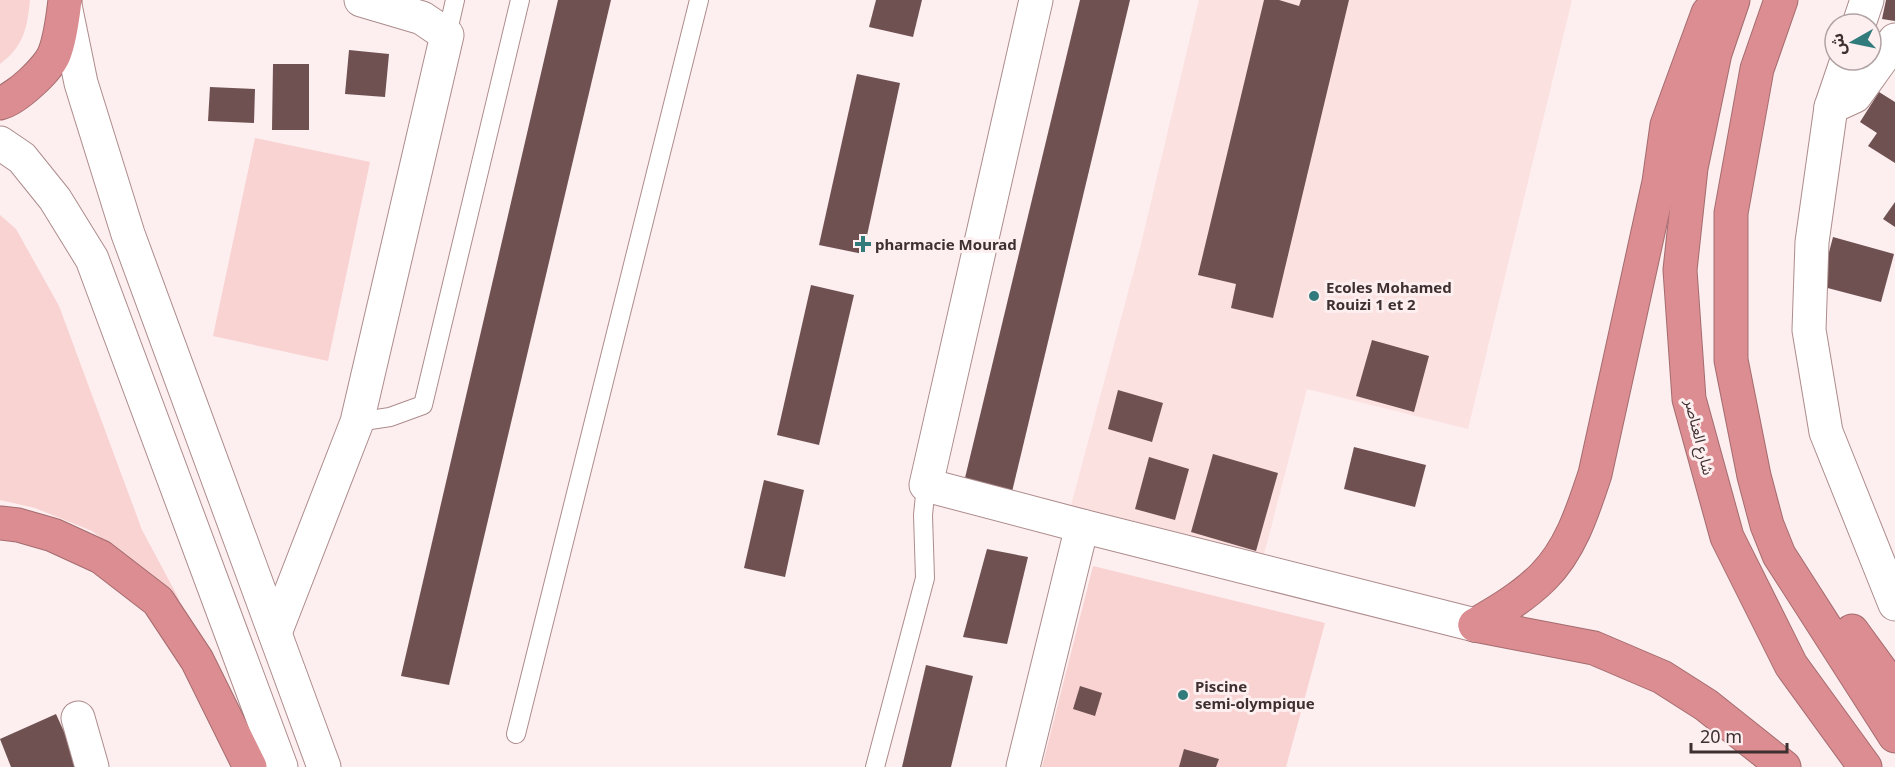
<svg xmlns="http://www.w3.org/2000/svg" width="1895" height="767" font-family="'Noto Sans','Noto Sans Arabic',sans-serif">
  <rect width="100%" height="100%" fill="#fdeeef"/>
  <!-- built -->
  <polygon fill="#fce1e1" points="1199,0 1572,0 1468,429 1307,389 1262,562 1070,509 1141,244"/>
  <!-- green -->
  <g fill="#f9d2d2">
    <path d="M 0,0 L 30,0 C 27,28 24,46 0,64 Z"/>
    <polygon points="255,138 370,162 328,361 213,336"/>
    <polygon points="0,215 16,229 59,306 142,530 180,601 140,568 92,531 35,508 0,500"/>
    <polygon points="1093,566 1325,623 1286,767 1042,767"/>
  </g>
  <!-- building -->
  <g fill="#6f5152">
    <polygon points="558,0 611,0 449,685 401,676"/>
    <polygon points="876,0 922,0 913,37 869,27"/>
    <polygon points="1080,0 1130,0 1011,496 964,482"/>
    <polygon points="1264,0 1279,0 1299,6 1301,0 1349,0 1273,318 1231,308 1236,284 1198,275"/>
    <polygon points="1886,0 1895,0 1895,21 1882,19"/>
    <polygon points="349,50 389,54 385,97 345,94"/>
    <polygon points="273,64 309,64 309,130 272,130"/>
    <polygon points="857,74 900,83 863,254 819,245"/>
    <polygon points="210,87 255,89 254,123 208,121"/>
    <polygon points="1879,92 1895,102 1895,163 1868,146 1877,133 1860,122"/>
    <polygon points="1895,202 1895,227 1883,219"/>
    <polygon points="1833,237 1894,254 1881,302 1820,286"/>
    <polygon points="811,285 854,295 819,445 777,435"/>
    <polygon points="1372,340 1429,356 1414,412 1356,396"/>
    <polygon points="1118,390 1163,403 1152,442 1108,429"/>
    <polygon points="1354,447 1426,465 1415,507 1344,489"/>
    <polygon points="1213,454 1278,473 1256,551 1191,532"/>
    <polygon points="1149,457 1189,469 1175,520 1135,509"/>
    <polygon points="764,480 804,490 785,577 744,568"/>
    <polygon points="987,549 1028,557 1007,644 963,637"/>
    <polygon points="926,665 973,676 951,767 902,767"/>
    <polygon points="1080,686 1102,693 1095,716 1073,709"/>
    <polygon points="56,714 80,767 11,767 0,739"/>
    <polygon points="1184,749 1219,759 1216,767 1179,767"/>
  </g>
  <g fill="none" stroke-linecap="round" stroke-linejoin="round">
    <defs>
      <g id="lane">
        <polyline points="447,35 455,0"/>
        <polyline points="357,422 390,417 423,405 520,0"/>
        <polyline points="516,734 699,0"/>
        <polyline points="875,767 925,578 923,515 926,485"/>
      </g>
      <g id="street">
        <polyline points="1036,0 926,485 1082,526"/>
        <polyline points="1859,24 1867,0"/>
        <polyline points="1847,60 1831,107 1812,242 1809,330 1826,432 1895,604"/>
        <polyline points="1831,107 1855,96 1895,40"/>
        <polyline points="275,633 357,422 447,35 422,18 361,0"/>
        <polyline points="78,718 92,767"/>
      </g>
      <g id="secondary">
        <polyline points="65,5 81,83 128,234 324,767"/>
        <polyline points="0,143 22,158 55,199 92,259 281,767"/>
        <polyline points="1023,767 1082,526 1475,625"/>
      </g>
      <g id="highway">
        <polyline points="1733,0 1715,53 1691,168 1680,270 1689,399 1727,537 1791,665 1865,767"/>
        <polyline points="1781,0 1757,69 1731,213 1731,360 1754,476 1767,525 1779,555 1895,736"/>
        <path d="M 0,103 C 16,99 50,68 55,52 C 61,36 63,16 65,0"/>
        <polyline points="0,523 18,525 53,535 101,557 158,601 197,660 250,767"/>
        <path d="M 1475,625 C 1499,611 1523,597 1543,577 C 1571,549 1583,510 1595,474 L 1659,182 L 1667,125 L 1708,13"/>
        <polyline points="1475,625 1594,648 1662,677 1706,705 1784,767"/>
        <polyline points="1852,631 1895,690"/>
      </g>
    </defs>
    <!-- lane casing -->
    <use href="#lane" stroke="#ad8c8c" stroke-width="20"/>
    <!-- street casing -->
    <use href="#street" stroke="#ad8c8c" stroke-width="35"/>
    <!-- secondary casing -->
    <use href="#secondary" stroke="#ad8c8c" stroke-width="35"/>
    <!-- highway casing -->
    <use href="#highway" stroke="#a46c6f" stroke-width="35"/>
    <!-- lane -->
    <use href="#lane" stroke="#fff" stroke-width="18"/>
    <!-- street -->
    <use href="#street" stroke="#fff" stroke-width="33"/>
    <!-- secondary -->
    <use href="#secondary" stroke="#fff" stroke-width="33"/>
    <!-- highway -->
    <use href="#highway" stroke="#db8d91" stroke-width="33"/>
  </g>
  <!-- markers -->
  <g fill="#327b7c" stroke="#fdeeef" stroke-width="2">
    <path d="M860 235h6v6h6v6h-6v6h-6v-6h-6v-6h6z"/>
    <circle cx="1314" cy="296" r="6"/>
    <circle cx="1183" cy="695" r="6"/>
  </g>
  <g text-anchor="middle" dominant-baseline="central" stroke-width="6" stroke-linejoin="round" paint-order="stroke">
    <!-- poi labels -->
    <g font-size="15" font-weight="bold" fill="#3e3031" stroke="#fdeeef" text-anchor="start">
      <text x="875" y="244">pharmacie Mourad</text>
      <text x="1326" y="287">Ecoles Mohamed<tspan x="1326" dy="17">Rouizi 1 et 2</tspan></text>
      <text x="1195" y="686">Piscine<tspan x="1195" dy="17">semi-olympique</tspan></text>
    </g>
    <!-- street labels -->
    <g font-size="15" fill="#3e3031" stroke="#fdeeef">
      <text transform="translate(1700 437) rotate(76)">شارع العناصر</text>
    </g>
  </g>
  <!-- north arrow -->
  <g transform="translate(1853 42) rotate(261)"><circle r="28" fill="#fdeeef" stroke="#b1a2a3" stroke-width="1.5"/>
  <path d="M0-4.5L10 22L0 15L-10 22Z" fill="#327b7c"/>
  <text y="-9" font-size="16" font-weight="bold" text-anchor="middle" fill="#3e3031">ش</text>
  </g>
  <!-- scale -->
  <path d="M1691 743v9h96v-9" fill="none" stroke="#3e3031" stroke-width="3"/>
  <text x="1700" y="743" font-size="18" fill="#3e3031" stroke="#fdeeef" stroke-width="4.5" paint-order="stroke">20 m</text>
</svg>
